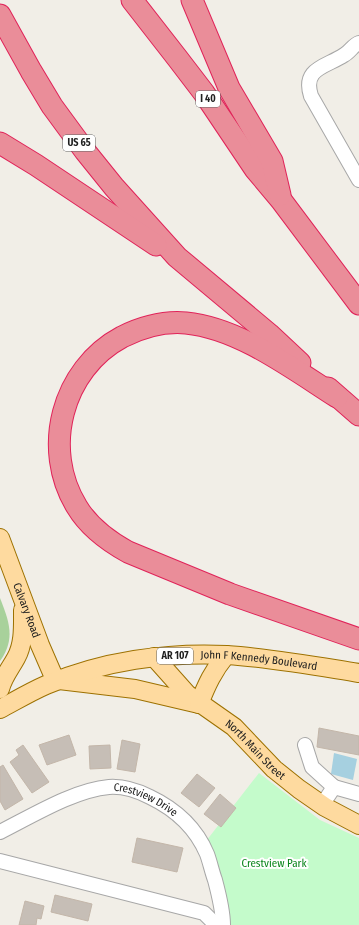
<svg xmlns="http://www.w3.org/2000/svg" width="359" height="925" font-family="'Fira Sans Condensed',sans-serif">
  <rect width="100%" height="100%" fill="#f1eee7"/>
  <!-- forest -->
  <path fill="#a8d19b" d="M 0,598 C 9,621 16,639 0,661 Z"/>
  <!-- park -->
  <polygon fill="#c4fbcb" points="259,773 320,820 359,838 359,925 223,925 203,845"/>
  <!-- water -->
  <polygon fill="#a6d0e0" points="334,753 357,759 353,780 331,774"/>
  <!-- building -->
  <g fill="#c6beb6" stroke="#c3b6a9">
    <polygon points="319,728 359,736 359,755 317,747"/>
    <polygon points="69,735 76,755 47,765 39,745"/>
    <polygon points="122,740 140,744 135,772 117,769"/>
    <polygon points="23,745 49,782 32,793 10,762 19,755 16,750"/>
    <polygon points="110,745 111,768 90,769 89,746"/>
    <polygon points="3,765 23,799 5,810 0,801 0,767"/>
    <polygon points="197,774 215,788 199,807 181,793"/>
    <polygon points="220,794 236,808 221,827 204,814"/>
    <polygon points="137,838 183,848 177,872 132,862"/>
    <polygon points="55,895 92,904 88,921 51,912"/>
    <polygon points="25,901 44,906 41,919 37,918 36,925 19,925"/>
  </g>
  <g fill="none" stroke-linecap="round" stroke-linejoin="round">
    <defs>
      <g id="minor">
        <path d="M 359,43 C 353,45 350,52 344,55 C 326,67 302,68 311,96 L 359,180"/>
        <polyline points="305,745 312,767 334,787 322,805"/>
        <polyline points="334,787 359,794"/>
        <path id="s1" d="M 0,832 C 32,816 74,790 109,787 C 123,786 138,791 150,797 C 175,809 196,828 207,854 C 210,862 212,872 215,880 C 219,895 223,910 223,925"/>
        <polyline points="0,861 204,913 216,925"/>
      </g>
      <g id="major">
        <path id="s2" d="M 0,538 L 40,645 L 53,675 L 59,680 L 135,689 L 199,704"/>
        <path id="s3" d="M 154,657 L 187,694 L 234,727 L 274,769 L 299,789 L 325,807 L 359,825"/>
        <path d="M 0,689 C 3,677 10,669 16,658 C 24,644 23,626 23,610"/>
        <path d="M 199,704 C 207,684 213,671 226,655"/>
        <path id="s4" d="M 0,709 C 15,701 30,692 46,685 C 102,661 166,652 227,655 C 271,658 315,666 359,673"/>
      </g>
      <g id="highway">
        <polyline points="132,0 178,59 204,93 255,169 281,200 359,304"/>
        <polyline points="192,0 229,88 272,161 280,195"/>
        <polyline points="0,15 31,71 52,106 85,151 114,187 177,257 269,334 300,363"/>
        <polyline points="0,143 36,165 156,245"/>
        <polyline points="328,388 359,415"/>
        <path d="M 337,397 C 293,369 239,328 186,323 C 164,321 142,327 122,337 C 62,369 41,449 77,507 C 89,527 108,541 128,552 L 230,594 L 359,639"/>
      </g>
    </defs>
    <!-- minor casing -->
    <use href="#minor" stroke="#a7a7a7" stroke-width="16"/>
    <!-- major casing -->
    <use href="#major" stroke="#9d7100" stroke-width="20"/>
    <!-- highway casing -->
    <use href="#highway" stroke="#e02359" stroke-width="23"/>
    <!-- minor -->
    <use href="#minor" stroke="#fff" stroke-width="14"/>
    <!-- major -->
    <use href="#major" stroke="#feda9f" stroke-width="18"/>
    <!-- highway -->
    <use href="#highway" stroke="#ea8d99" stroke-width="21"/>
  </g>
  <g text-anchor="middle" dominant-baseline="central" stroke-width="4" stroke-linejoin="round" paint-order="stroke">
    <!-- shield labels -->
    <g fill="#fff" stroke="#636363" stroke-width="1">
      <rect x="196" y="91" width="24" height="16" rx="3"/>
      <rect x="63" y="135" width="32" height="16" rx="3"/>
      <rect x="157" y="648" width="36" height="16" rx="3"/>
    </g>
    <g font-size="10" font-weight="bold" fill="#202020">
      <text x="208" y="99">I 40</text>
      <text x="79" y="143">US 65</text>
      <text x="175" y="656">AR 107</text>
    </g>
    <!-- street labels -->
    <g font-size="11" fill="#202020" stroke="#fff">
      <text stroke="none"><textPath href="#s2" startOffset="77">Calvary Road</textPath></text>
      <text stroke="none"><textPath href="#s4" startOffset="269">John F Kennedy Boulevard</textPath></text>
      <text stroke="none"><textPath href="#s3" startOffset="138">North Main Street</textPath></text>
      <text stroke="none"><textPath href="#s1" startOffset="158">Crestview Drive</textPath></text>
    </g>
    <!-- park labels -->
    <g font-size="11" fill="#09841a" stroke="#fff">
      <text x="274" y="863">Crestview Park</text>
    </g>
  </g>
</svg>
